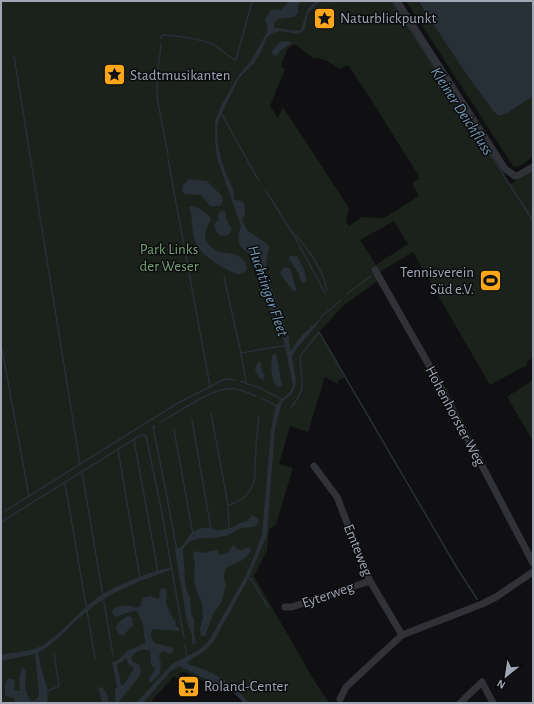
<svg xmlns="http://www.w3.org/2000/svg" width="534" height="704" font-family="'Alegreya Sans',sans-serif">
  <rect width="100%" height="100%" fill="#101012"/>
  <!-- green -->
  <g fill="#1a221b" fill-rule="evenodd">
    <path d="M 1,1 L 394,1 L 510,184 L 533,171 L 533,357 L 526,363 L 527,365 L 490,385 L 413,252 L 380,272 L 383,277 L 344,305 L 319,332 L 345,377 L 339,380 L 338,384 L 325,377 L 308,432 L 290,426 L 279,464 L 293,468 L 276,524 L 269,530 L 267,550 L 254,576 L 312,677 L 329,703 L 249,703 L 234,687 L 230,693 L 184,672 L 180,673 L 178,678 L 174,676 L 150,703 L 1,703 ZM 292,45 L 296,45 L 313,58 C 323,57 331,63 339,69 L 348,65 L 372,101 L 420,178 L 412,183 L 419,196 L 384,218 L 362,217 L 349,226 L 346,222 L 349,208 L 283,107 L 278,118 L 270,106 L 285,69 L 281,66 L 287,50 ZM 394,221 L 408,244 L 376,265 L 360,240 Z"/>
    <polygon points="406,1 417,1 435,24 488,104 499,116 508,113 533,96 533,157 518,167 513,166"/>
    <polygon points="533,380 533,441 507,397"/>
  </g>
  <!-- water -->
  <g fill="#263036" fill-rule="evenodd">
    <path d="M 289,1 L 301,1 L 298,6 L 298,13 L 294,17 L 278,19 L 274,23 L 274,28 C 281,28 296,32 301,30 L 307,10 L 316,1 L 320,1 L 308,13 L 305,28 L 302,32 L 298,34 L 280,31 L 273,33 L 267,37 L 260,54 L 254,63 L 239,78 L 219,119 C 214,136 220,159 227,176 C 229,180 232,185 233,190 C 234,193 234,197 234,200 L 242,201 C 247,208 246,213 242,221 L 247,230 L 266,243 L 269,246 L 265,272 L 275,297 L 289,338 L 290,351 L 303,334 L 322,317 C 314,331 300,342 292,356 L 296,380 L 295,387 L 292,394 L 283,401 L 281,406 L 275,428 L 267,535 L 246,583 L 214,641 C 205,652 198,655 187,662 L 189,665 C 213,670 234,684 249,703 L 244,703 L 233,692 L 179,666 L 170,672 L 143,703 L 136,703 L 173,663 L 196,652 L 208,642 L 245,577 L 254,557 L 262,534 L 271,431 C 273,423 273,412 277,405 C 281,397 290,395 293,386 L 282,331 L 277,315 L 270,309 L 265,301 L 264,281 L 253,255 C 239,249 235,241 241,226 L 217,158 L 215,141 L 215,122 L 221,106 L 238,76 L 251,61 L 267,32 L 268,29 L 265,20 L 270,11 L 273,9 L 280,10 L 283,8 Z"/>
    <polygon points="418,1 533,1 533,96 508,113 499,116 494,112 465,72"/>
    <polygon points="288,41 291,42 291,44 281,50 276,56 273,55 271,52 280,42"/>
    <polygon points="189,179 207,181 222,196 223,201 220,206 210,206 201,195 184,194 182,190 183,185"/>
    <path d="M 192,206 C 200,208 207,212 211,219 C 209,224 206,229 205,234 C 204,242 213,250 220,252 C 232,254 245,253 247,269 L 245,272 L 239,275 C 224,269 201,257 195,241 C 191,230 193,218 189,207 Z"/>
    <path d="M 221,210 L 226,213 L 226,218 L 232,229 L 228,235 C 219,238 216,233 214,225 L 219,219 L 218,215 Z"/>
    <path d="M 290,256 L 297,256 C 301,264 307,272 306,281 L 303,283 L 300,280 L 299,274 L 289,259 Z"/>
    <polygon points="283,267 290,268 297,292 292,290 280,273"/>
    <path d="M 276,353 L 282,385 L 278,388 C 270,378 271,368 272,356 Z"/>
    <polygon points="259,361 261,363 261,369 265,376 263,380 258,377 258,374 256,372 255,368"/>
    <path d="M 252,515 L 259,519 L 257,524 L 254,527 L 241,528 L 226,536 L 213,538 L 200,538 L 191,541 L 187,544 L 183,549 L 185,580 L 187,592 L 190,597 L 191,614 L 194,619 L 194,632 L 196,643 L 193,644 L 192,643 L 192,636 L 187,621 L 175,550 C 184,548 187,536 193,532 C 200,527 212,526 218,531 L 233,527 L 242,522 L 247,521 Z"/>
    <path d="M 234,544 L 236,549 L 241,550 L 249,547 L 251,551 C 242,564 237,561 225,569 L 224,578 L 226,585 L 222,601 L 214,612 L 205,636 L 201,636 L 200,628 L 203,619 L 202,602 L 198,596 L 194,579 L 195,565 L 193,555 L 194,552 L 197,551 L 201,553 L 209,552 L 209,551 L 218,550 L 218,553 L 221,555 L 228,552 Z"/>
    <path d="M 172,567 L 173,568 L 170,570 C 140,581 109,592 85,613 C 69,626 56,643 38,653 C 40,661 41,670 44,678 C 47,687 49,693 47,703 L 15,703 L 14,698 L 5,696 C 6,690 3,683 8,679 L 14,679 L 15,683 L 14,689 L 16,691 L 20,691 L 19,681 L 21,669 L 24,668 L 26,671 L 25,688 L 29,699 L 34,701 L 39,696 L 35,654 L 1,661 L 1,655 C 13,652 26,652 37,648 C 56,640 78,612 96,599 C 113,586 151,571 172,567 Z"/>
    <path d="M 162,588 L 167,589 L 166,603 L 173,619 L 176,621 L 175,625 L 179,628 L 179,631 L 152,629 L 151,636 L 154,643 L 172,647 L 174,649 L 171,654 L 163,651 L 159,655 L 161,664 L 160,673 L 152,682 L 149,682 L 149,679 L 155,669 L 151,665 L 150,651 C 143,647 135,651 131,658 L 133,662 C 139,664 141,667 141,674 L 118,703 L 113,703 L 115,702 L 115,689 L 117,687 L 112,662 L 114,661 L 116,662 L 127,651 L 145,643 L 143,624 L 137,611 L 129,612 L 116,617 L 112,614 L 113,609 C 122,605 127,604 136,608 L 140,606 L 143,598 L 150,596 L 159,599 L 160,591 ZM 124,658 L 127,659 L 129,665 L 133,667 L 133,670 L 124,684 L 121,685 L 117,664 L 124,661 Z"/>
    <polygon points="127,616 132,617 133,626 130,628 124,635 119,635 116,628 118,623"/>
    <path d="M 98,687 C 107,687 107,696 109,703 L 102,703 L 102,701 Z"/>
  </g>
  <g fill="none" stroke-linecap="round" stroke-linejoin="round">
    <!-- stream -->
    <g stroke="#263036" stroke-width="1.5">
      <polyline points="392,1 533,221"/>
      <path d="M 161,38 L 162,35 C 179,36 197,38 212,44 C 221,48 227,57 236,60 L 252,1"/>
      <polyline points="161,44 157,78 157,97 168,155"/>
      <polyline points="14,56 80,464"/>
      <polyline points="221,113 259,181"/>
      <polyline points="168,159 210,386"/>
      <polyline points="266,191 293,234 325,293"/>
      <path d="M 295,235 C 308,247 325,274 327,291"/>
      <polyline points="224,277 241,353 287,345"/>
      <polyline points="347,294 371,276"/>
      <polyline points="321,317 341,300"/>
      <polyline points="1,344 29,496"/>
      <polyline points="241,353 246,382"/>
      <polyline points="240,381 260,388 283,400"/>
      <polyline points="261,398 277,406"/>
      <path d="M 291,407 C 309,387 300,379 300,356 L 319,332 L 457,568 L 477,599"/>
      <polyline points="211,413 228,505 229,529"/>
      <polyline points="192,420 211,529"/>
      <path d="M 161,422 C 179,412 206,392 226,389 C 236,387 247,392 256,396"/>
      <polyline points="155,426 153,427 165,487 177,551"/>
      <polyline points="174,430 193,534"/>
      <polyline points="134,440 158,572"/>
      <polyline points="118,450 140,578"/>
      <polyline points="82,472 113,655"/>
      <polyline points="65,483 95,658"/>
      <path d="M 228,505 C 239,503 249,495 253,484 C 256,477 255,469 255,462 C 256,447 257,432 259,417"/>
      <polyline points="5,511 178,403 223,380 230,379 235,380"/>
      <polyline points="1,522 141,435 146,436 161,508 184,638"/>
      <polyline points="247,577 252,580 254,584 268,607"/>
      <polyline points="185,645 187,657"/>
      <polyline points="48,691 59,686 54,653"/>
    </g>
    <!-- minor -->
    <g stroke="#313237" stroke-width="7">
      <polyline points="397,1 505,169 515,176 519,175 533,167"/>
      <polyline points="375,270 434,374 533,563"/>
      <polyline points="314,466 337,497 370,581 402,635"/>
      <polyline points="285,607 292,607 370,581"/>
      <polyline points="340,699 346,687 402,635 482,604 496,597 533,572"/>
      <polyline points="460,703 482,682 493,703"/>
    </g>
  </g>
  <!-- icons -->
  <defs>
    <symbol id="sight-square" viewBox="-11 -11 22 22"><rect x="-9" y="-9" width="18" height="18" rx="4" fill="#ffa71b" stroke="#0b0b0d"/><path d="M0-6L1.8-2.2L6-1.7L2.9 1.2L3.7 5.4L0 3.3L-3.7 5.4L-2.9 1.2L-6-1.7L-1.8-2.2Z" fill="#111"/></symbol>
    <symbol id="stadium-square" viewBox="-11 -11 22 22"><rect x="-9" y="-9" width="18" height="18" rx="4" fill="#ffa71b" stroke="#0b0b0d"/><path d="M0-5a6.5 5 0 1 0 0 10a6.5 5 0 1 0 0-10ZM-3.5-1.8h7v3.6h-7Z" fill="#111"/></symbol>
    <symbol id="supermarket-square" viewBox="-11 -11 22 22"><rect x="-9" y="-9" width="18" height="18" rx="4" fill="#ffa71b" stroke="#0b0b0d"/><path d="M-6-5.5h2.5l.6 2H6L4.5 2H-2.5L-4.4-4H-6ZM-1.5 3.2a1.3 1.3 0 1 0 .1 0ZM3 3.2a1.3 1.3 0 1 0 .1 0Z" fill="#111"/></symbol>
  </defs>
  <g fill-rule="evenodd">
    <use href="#sight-square" x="312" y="6" width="25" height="25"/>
    <use href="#sight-square" x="102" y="62" width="25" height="25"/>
    <use href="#stadium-square" x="478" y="268" width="25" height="25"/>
    <use href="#supermarket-square" x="176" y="674" width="25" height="25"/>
  </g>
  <g text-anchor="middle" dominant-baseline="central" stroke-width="3" stroke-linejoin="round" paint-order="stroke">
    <!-- poi labels -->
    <g font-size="15" fill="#a0a7b4" stroke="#0b0b0d" text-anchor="start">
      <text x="340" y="18">Naturblickpunkt</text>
      <text x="130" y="75">Stadtmusikanten</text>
      <text x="474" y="272" text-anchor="end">Tennisverein<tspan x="474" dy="17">Süd e.V.</tspan></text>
      <text x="204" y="686">Roland-Center</text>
    </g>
    <!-- park labels -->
    <g font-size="15" fill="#75a175" stroke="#0b0b0d">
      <text x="169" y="249">Park Links<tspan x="169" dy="17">der Weser</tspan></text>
    </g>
    <!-- street labels -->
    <g font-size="15" fill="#a0a7b4" stroke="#0b0b0d">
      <text transform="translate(455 416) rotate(62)">Hohenhorster Weg</text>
      <text transform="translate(358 550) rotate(68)">Emteweg</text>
      <text transform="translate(328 595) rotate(-19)">Eyterweg</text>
    </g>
    <!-- water labels -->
    <g font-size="16" font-style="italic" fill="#7398b3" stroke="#0b0b0d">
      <text transform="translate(462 111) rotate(57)">Kleiner Deichfluss</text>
      <text transform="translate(268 291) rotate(71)">Huchtinger Fleet</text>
    </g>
  </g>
  <!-- border -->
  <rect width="534" height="704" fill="none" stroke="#a0a7b4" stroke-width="4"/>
  <!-- north arrow -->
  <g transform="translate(506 676) rotate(210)" stroke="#0b0b0d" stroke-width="3" paint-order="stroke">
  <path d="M0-3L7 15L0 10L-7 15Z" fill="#a0a7b4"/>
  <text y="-6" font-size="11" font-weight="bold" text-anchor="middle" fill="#a0a7b4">N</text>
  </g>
</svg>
